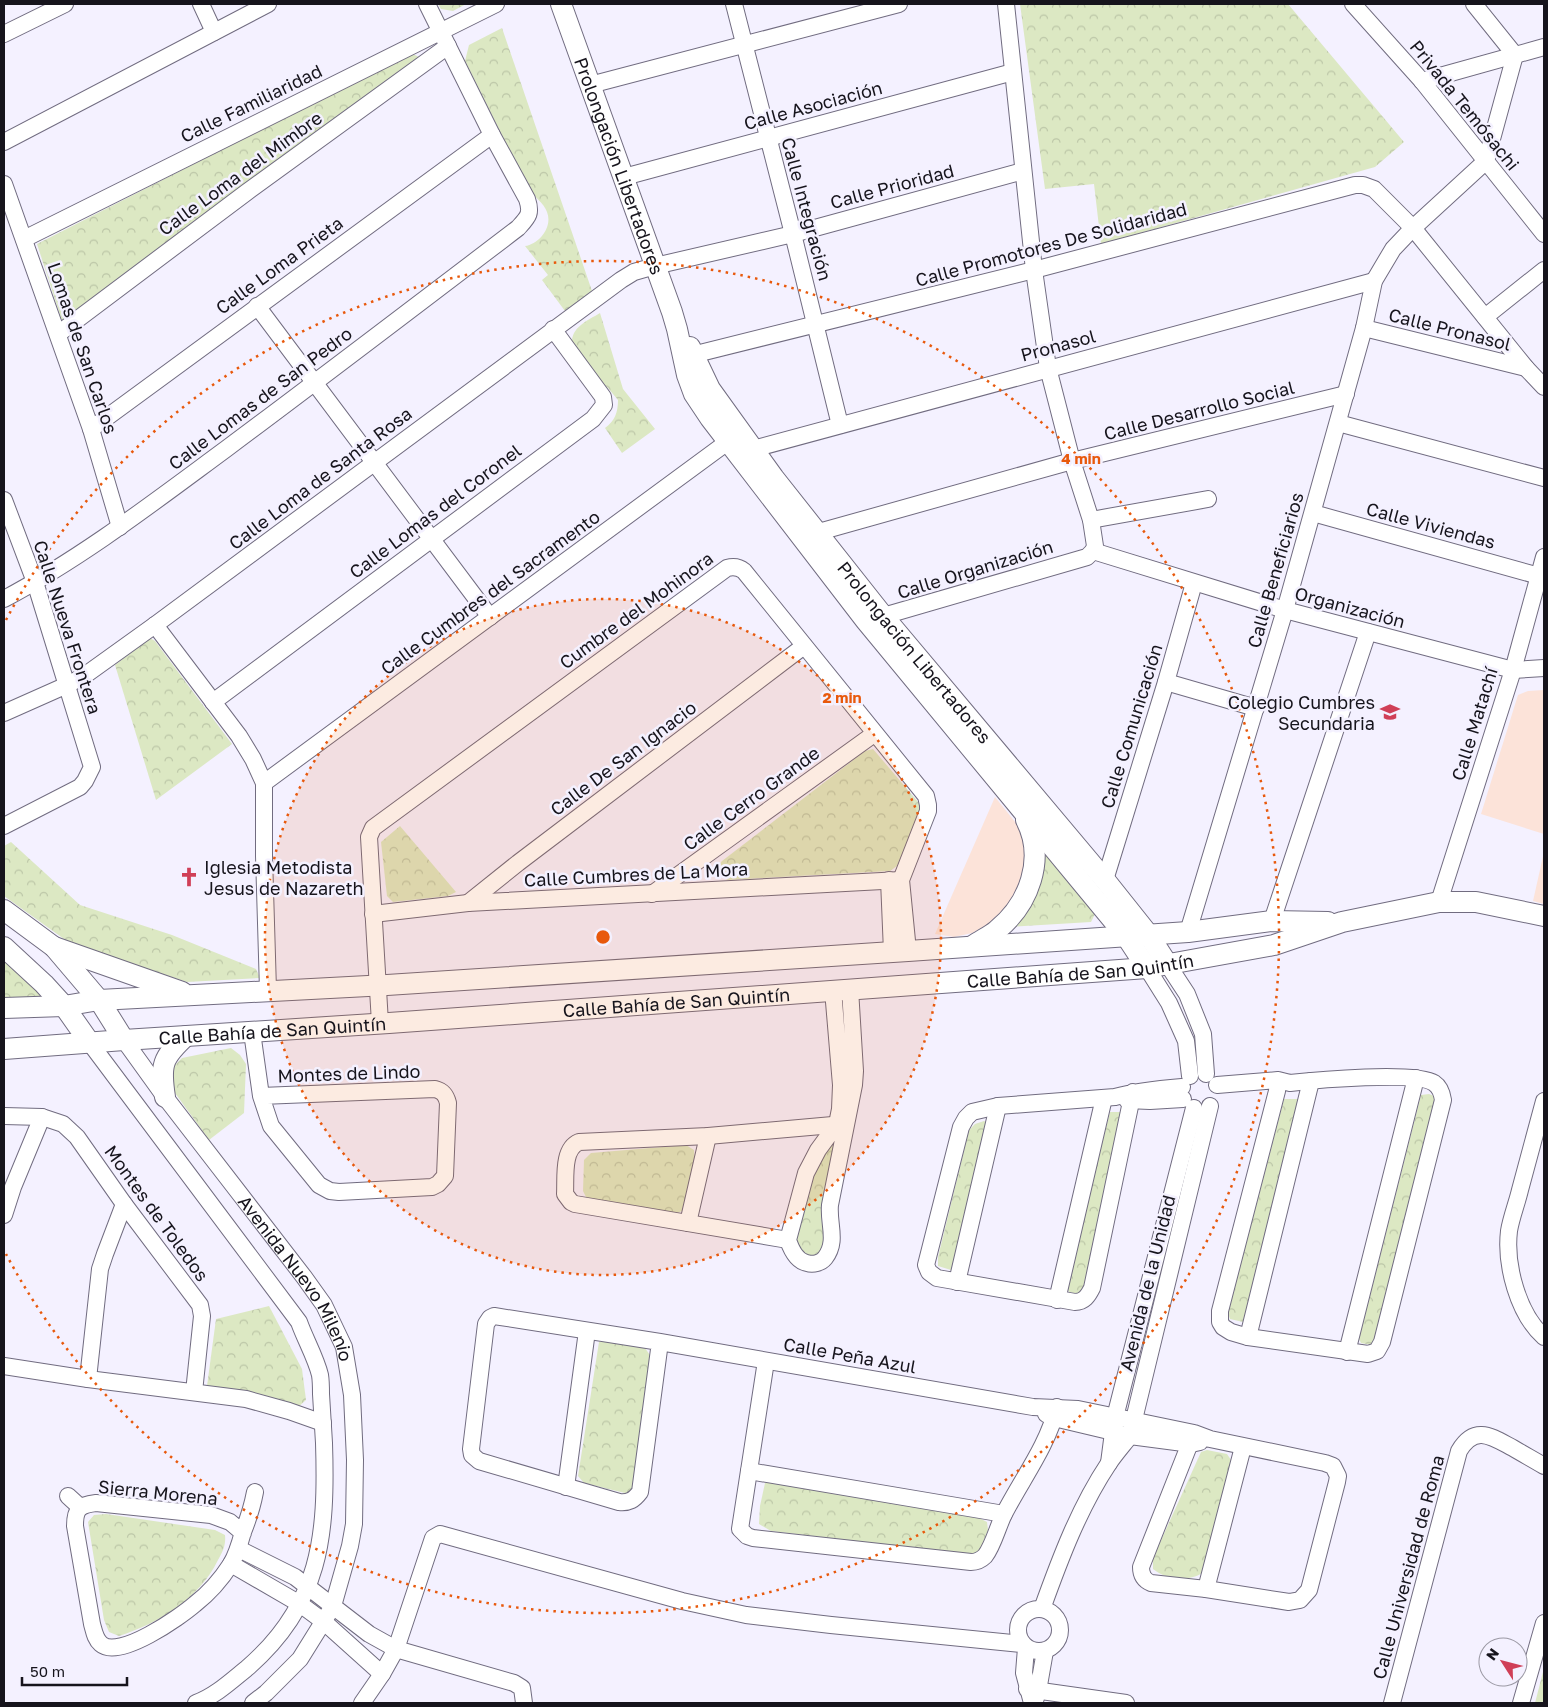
<svg xmlns="http://www.w3.org/2000/svg" width="1548" height="1707" font-family="'Golos Text',sans-serif">
  <defs>
    <pattern id="forest-crowns" width="20" height="18" patternUnits="userSpaceOnUse" patternTransform="scale(1.25)"><rect width="20" height="18" fill="#dce8c3"/><path d="M2 6a3 3 0 1 1 6 0M12 15a3 3 0 1 1 6 0" fill="none" stroke="#bcc6a7"/></pattern>
  </defs>
  <rect width="100%" height="100%" fill="#f4f1ff"/>
  <!-- commercial -->
  <g fill="#fce3d9">
    <polygon points="1544,690 1544,834 1481,814 1518,695 1528,691"/>
    <polygon points="995,797 1020,828 1030,856 1021,883 1009,907 997,919 972,933 954,937 935,934"/>
    <polygon points="1544,852 1544,904 1533,901"/>
  </g>
  <!-- forest -->
  <g fill="url(#forest-crowns)">
    <polygon points="438,4 466,4 453,11 441,9"/>
    <polygon points="1020,4 1288,4 1404,142 1375,167 1101,244 1094,184 1045,189"/>
    <path d="M 502,28 L 592,291 L 565,311 L 542,280 L 548,275 L 525,246 C 539,244 553,227 547,212 C 544,203 533,196 528,188 C 507,146 486,103 465,61 L 469,45 Z"/>
    <polygon points="411,53 419,57 419,61 417,65 62,321 37,244"/>
    <path d="M 600,313 L 623,389 L 655,429 L 622,453 L 605,428 C 615,421 618,412 618,400 L 608,388 L 603,384 L 572,344 C 571,327 587,321 600,313 Z"/>
    <polygon points="150,638 155,641 232,744 156,800 115,665"/>
    <polygon points="873,749 919,803 919,814 897,866 890,871 728,880 718,875 716,868 722,861 865,751"/>
    <polygon points="400,826 456,892 448,896 393,902 387,896 381,842"/>
    <polygon points="11,842 80,905 172,935 256,969 260,978 187,982 71,944 4,896 4,846"/>
    <polygon points="1042,844 1094,906 1095,914 1091,922 1009,927"/>
    <polygon points="4,948 58,1006 4,1010"/>
    <polygon points="231,1048 240,1055 246,1064 244,1113 209,1140 175,1093 172,1079 174,1066 182,1058"/>
    <polygon points="1429,1094 1437,1097 1376,1346 1361,1343 1359,1339 1421,1095"/>
    <polygon points="1284,1099 1298,1099 1301,1102 1247,1317 1243,1322 1230,1319 1228,1313"/>
    <polygon points="1110,1112 1125,1112 1084,1290 1078,1294 1069,1292 1066,1286"/>
    <polygon points="984,1121 988,1123 955,1265 951,1270 938,1266 938,1257 969,1130 975,1124"/>
    <polygon points="837,1139 838,1145 821,1208 822,1225 828,1236 822,1256 806,1258 795,1248 810,1181 820,1158"/>
    <polygon points="686,1145 694,1150 695,1160 682,1211 675,1214 587,1199 583,1191 584,1160 591,1153"/>
    <polygon points="269,1306 302,1369 306,1400 297,1408 207,1386 216,1319"/>
    <polygon points="599,1342 611,1342 645,1348 652,1358 636,1485 629,1494 584,1483 578,1476"/>
    <path d="M 1207,1450 L 1227,1454 L 1231,1460 L 1204,1572 C 1189,1582 1168,1581 1153,1569 L 1153,1558 L 1201,1452 Z"/>
    <polygon points="777,1482 979,1518 987,1522 988,1530 980,1550 972,1555 771,1531 759,1524 760,1506 765,1483"/>
    <path d="M 106,1514 L 215,1530 L 225,1535 C 226,1545 223,1551 218,1560 C 199,1599 159,1623 119,1636 L 109,1632 L 104,1620 L 88,1522 L 94,1515 Z"/>
    <polygon points="1544,1668 1544,1703 1535,1703"/>
  </g>
  <g fill="none" stroke-linecap="round" stroke-linejoin="round">
    <defs>
      <g id="minor">
        <polyline points="201,4 214,32"/>
        <polyline points="734,4 793,234 840,425"/>
        <polyline points="1353,4 1422,81 1544,234"/>
        <polyline points="4,34 65,4"/>
        <polyline points="1422,81 1544,47"/>
        <polyline points="590,85 899,4"/>
        <polyline points="4,142 268,4"/>
        <polyline points="624,177 1013,72"/>
        <polyline points="4,184 91,429 120,527"/>
        <polyline points="24,239 496,4"/>
        <polyline points="257,306 490,617"/>
        <polyline points="1485,317 1544,270"/>
        <polyline points="1364,328 1526,368"/>
        <polyline points="58,334 247,192 448,46"/>
        <polyline points="684,357 1034,270 1355,185 1363,185 1374,189 1413,228 1526,368 1544,387"/>
        <polyline points="1338,423 1544,478"/>
        <polyline points="91,429 492,135"/>
        <polyline points="753,449 1374,281"/>
        <polyline points="4,500 35,582 92,767 85,781 80,787 4,826"/>
        <polyline points="1313,513 1539,576"/>
        <polyline points="1091,520 1208,499"/>
        <polyline points="808,535 1072,461 1346,394"/>
        <polyline points="1093,551 1285,610 1513,670 1544,668"/>
        <path d="M 4,599 C 83,557 154,502 226,449 C 324,376 421,302 518,228 C 528,217 532,214 527,199 L 492,135 L 427,4"/>
        <polyline points="873,619 1087,557 1093,551 1095,546 1091,520 1072,461 1048,368 1034,270 1006,4"/>
        <polyline points="155,625 239,736 253,759 264,783 264,856 268,990"/>
        <polyline points="1166,682 1256,708"/>
        <polyline points="213,702 593,419 604,405 603,397 553,329"/>
        <polyline points="4,713 67,685 84,676 155,625 621,280 634,272 655,266 793,234 1023,171"/>
        <polyline points="264,783 737,435"/>
        <polyline points="889,880 892,952"/>
        <polyline points="1105,880 1166,682 1194,583"/>
        <polyline points="652,894 874,734"/>
        <polyline points="1439,902 1513,670 1544,557"/>
        <polyline points="468,903 518,863 804,646"/>
        <polyline points="373,914 468,903 901,880"/>
        <polyline points="1272,921 1368,632"/>
        <polyline points="1188,932 1285,610 1364,328 1374,281 1393,249 1413,228 1486,161 1515,55 1474,4"/>
        <polyline points="1168,965 1187,994 1203,1034 1206,1074"/>
        <polyline points="1147,968 1169,1003 1186,1041 1190,1076"/>
        <path d="M 833,990 L 841,1085 L 840,1109 L 837,1124 L 818,1150 L 806,1173 L 788,1240 C 791,1249 796,1261 807,1263 C 813,1265 821,1263 825,1258 C 838,1241 828,1224 830,1205 L 854,1085 L 855,1071 L 850,989"/>
        <path d="M 380,1023 L 369,837 L 373,828 L 727,568 C 734,566 739,567 744,571 L 926,796 L 928,805 L 928,811 L 901,880 L 908,951"/>
        <path d="M 252,1032 L 261,1096 L 271,1126 L 319,1185 L 330,1191 L 339,1192 L 432,1187 L 438,1184 L 445,1176 L 448,1103 C 446,1095 443,1091 435,1089 L 261,1096"/>
        <path id="s1" d="M 124,1040 L 165,1097 L 304,1277 L 324,1305 L 344,1347 L 352,1395 L 355,1460 L 354,1524 L 350,1546 L 333,1606 L 300,1659 L 266,1693 L 253,1703"/>
        <path d="M 90,1043 L 299,1322 C 305,1339 316,1358 320,1375 C 321,1381 321,1388 321,1394 C 322,1410 323,1427 324,1443 C 327,1536 321,1605 246,1669 C 230,1682 215,1696 196,1703"/>
        <path d="M 1217,1085 L 1278,1080 L 1290,1083 C 1316,1080 1416,1071 1434,1083 C 1440,1087 1442,1093 1443,1100 L 1382,1342 L 1377,1351 L 1368,1354 L 1248,1337 L 1231,1332 L 1223,1327 L 1220,1322 L 1220,1311 L 1277,1091 L 1278,1080"/>
        <path d="M 1133,1092 L 1092,1288 C 1088,1296 1084,1302 1075,1302 L 937,1278 L 929,1272 L 926,1265 L 961,1127 L 966,1118 L 972,1112 L 998,1106 L 1115,1097 C 1137,1091 1159,1089 1182,1087"/>
        <polyline points="1127,1100 1150,1101 1183,1099"/>
        <path d="M 1544,1101 C 1536,1131 1528,1161 1520,1190 C 1517,1203 1511,1218 1509,1231 C 1505,1265 1518,1314 1544,1337"/>
        <polyline points="4,1116 42,1117 63,1124 77,1137 124,1204 200,1305 202,1316 194,1392"/>
        <polyline points="4,1215 13,1187 42,1117"/>
        <polyline points="688,1223 708,1136"/>
        <path d="M 788,1240 L 575,1204 L 571,1202 L 565,1194 C 566,1178 562,1149 579,1142 L 708,1136 L 844,1124"/>
        <polyline points="957,1282 998,1106"/>
        <polyline points="1057,1300 1104,1098"/>
        <polyline points="1248,1337 1311,1081"/>
        <path d="M 660,1342 L 640,1492 C 634,1500 629,1503 619,1502 L 479,1461 L 472,1455 L 471,1449 L 486,1324 L 490,1318 L 494,1316 L 660,1342 L 1033,1407 L 1078,1409 L 1194,1433 L 1210,1439 L 1325,1463 L 1333,1466 L 1338,1476 L 1337,1482 L 1309,1590 L 1300,1600 L 1289,1602 L 1206,1589 L 1151,1583 C 1144,1580 1141,1575 1141,1567 L 1194,1433"/>
        <polyline points="1347,1352 1416,1078"/>
        <path d="M 766,1361 L 740,1529 L 747,1536 L 753,1538 L 971,1562 C 976,1562 981,1560 985,1556 C 993,1546 998,1526 1004,1514 C 1022,1479 1048,1445 1057,1407"/>
        <polyline points="4,1366 88,1379 246,1399 289,1411 323,1423"/>
        <polyline points="88,1379 100,1269 105,1254 124,1204"/>
        <polyline points="1046,1414 1054,1418 1130,1436 1191,1444 1200,1442"/>
        <polyline points="1109,1463 1115,1417 1194,1108"/>
        <polyline points="749,1471 1004,1514"/>
        <polyline points="566,1487 587,1331"/>
        <polyline points="68,1496 80,1507"/>
        <path d="M 243,1533 L 230,1522 L 211,1515 L 96,1503 C 79,1505 75,1509 75,1526 L 92,1624 C 94,1631 95,1639 101,1644 C 119,1660 180,1617 195,1604 C 208,1594 222,1578 231,1564 C 237,1554 240,1543 243,1532 C 249,1517 252,1508 255,1492"/>
        <polyline points="239,1549 295,1577 369,1634 396,1649 514,1683 522,1688 524,1703"/>
        <polyline points="231,1564 300,1604 323,1621 382,1674"/>
        <polyline points="1206,1589 1243,1447"/>
        <circle cx="1039" cy="1630" r="21"/>
        <path d="M 1042,1609 C 1060,1559 1079,1508 1109,1463 C 1115,1454 1123,1445 1130,1436 L 1210,1106"/>
        <polyline points="1026,1648 1024,1673 1032,1703"/>
        <polyline points="1027,1689 1126,1703"/>
        <polyline points="1035,1701 1038,1691 1045,1651"/>
        <polyline points="362,1703 382,1674 396,1649 433,1538 440,1534 682,1601 746,1615 831,1625 1022,1644"/>
        <path d="M 1392,1703 L 1459,1451 C 1475,1424 1492,1437 1513,1448 C 1523,1454 1534,1460 1544,1466"/>
        <polyline points="1521,1703 1544,1623"/>
      </g>
      <g id="tertiary">
        <path id="s2" d="M 561,4 L 672,312 L 677,329 L 687,375 L 694,394 L 710,418 L 866,621 L 1126,936 L 1147,968"/>
        <path id="s3" d="M 690,347 L 710,389 L 774,478 L 884,617 L 1105,880 L 1148,934 L 1168,965"/>
        <polyline points="4,910 54,947 99,1000 124,1040"/>
        <path d="M 974,945 C 981,940 990,936 997,930 C 1029,904 1046,859 1026,820"/>
        <polyline points="4,947 44,984 64,1006 90,1043"/>
        <polyline points="54,947 182,992"/>
        <polyline points="4,1008 64,1006 99,1000 387,985 908,951 1188,932 1272,921 1328,922"/>
        <path id="s4" d="M 4,1049 L 124,1040 L 389,1023 L 1147,968 L 1274,945 L 1342,922 L 1439,902 L 1476,902 L 1544,916"/>
        <path d="M 165,1097 C 160,1065 162,1058 186,1036"/>
      </g>
    </defs>
    <!-- minor casing -->
    <use href="#minor" stroke="#716c80" stroke-width="18"/>
    <!-- tertiary casing -->
    <use href="#tertiary" stroke="#716c80" stroke-width="22"/>
    <!-- minor -->
    <use href="#minor" stroke="#fff" stroke-width="16"/>
    <!-- tertiary -->
    <use href="#tertiary" stroke="#fff" stroke-width="20"/>
  </g>
  <!-- distance rings -->
  <circle cx="603" cy="937" r="338" fill="#e8590c" fill-opacity=".12"/>
  <g fill="none" stroke="#e8590c" stroke-width="2.5" stroke-dasharray="2.5 5">
    <circle cx="603" cy="937" r="338"/>
    <path d="M6 620A676 676 0 1 1 6 1254"/>
  </g>
  <!-- icons -->
  <defs>
    <symbol id="school-bare" viewBox="-9 -9 18 18"><path d="M0-5L7-2L0 1L-7-2ZM-4 1L0 2.5L4 1V4Q0 6-4 4Z" fill="#d03f57" stroke="#f4f1ff" stroke-width="2.5" paint-order="stroke"/></symbol>
    <symbol id="church-bare" viewBox="-9 -9 18 18"><path d="M-1.2-6h2.4v3.5h3.3v2.4h-3.3V6h-2.4V-.1h-3.3v-2.4h3.3Z" fill="#d03f57" stroke="#f4f1ff" stroke-width="2.5" paint-order="stroke"/></symbol>
  </defs>
  <g fill-rule="evenodd">
    <use href="#school-bare" x="1376" y="698" width="28" height="28"/>
    <use href="#church-bare" x="175" y="863" width="28" height="28"/>
  </g>
  <g text-anchor="middle" dominant-baseline="central" stroke-width="5" stroke-linejoin="round" paint-order="stroke">
    <!-- street labels -->
    <g font-size="18" fill="#16141c" stroke="#f4f1ff">
      <text transform="translate(251 103) rotate(-26)">Calle Familiaridad</text>
      <text transform="translate(813 105) rotate(-15)">Calle Asociación</text>
      <text transform="translate(1465 105) rotate(51)">Privada Temósachi</text>
      <text stroke="none"><textPath href="#s2" startOffset="172">Prolongación Libertadores</textPath></text>
      <text transform="translate(240 173) rotate(-36)">Calle Loma del Mimbre</text>
      <text transform="translate(892 186) rotate(-15)">Calle Prioridad</text>
      <text transform="translate(807 209) rotate(75)">Calle Integración</text>
      <text transform="translate(1051 244) rotate(-15)">Calle Promotores De Solidaridad</text>
      <text transform="translate(279 265) rotate(-36)">Calle Loma Prieta</text>
      <text transform="translate(1450 329) rotate(14)">Calle Pronasol</text>
      <text transform="translate(1058 345) rotate(-15)">Pronasol</text>
      <text transform="translate(83 348) rotate(71)">Lomas de San Carlos</text>
      <text transform="translate(260 398) rotate(-37)">Calle Lomas de San Pedro</text>
      <text transform="translate(1199 410) rotate(-14)">Calle Desarrollo Social</text>
      <text transform="translate(320 478) rotate(-37)">Calle Loma de Santa Rosa</text>
      <text transform="translate(435 511) rotate(-37)">Calle Lomas del Coronel</text>
      <text transform="translate(1431 525) rotate(15)">Calle Viviendas</text>
      <text transform="translate(975 569) rotate(-17)">Calle Organización</text>
      <text transform="translate(1275 570) rotate(-74)">Calle Beneficiarios</text>
      <text transform="translate(490 592) rotate(-36)">Calle Cumbres del Sacramento</text>
      <text transform="translate(1350 607) rotate(15)">Organización</text>
      <text transform="translate(636 610) rotate(-36)">Cumbre del Mohinora</text>
      <text transform="translate(68 627) rotate(72)">Calle Nueva Frontera</text>
      <text stroke="none"><textPath href="#s3" startOffset="380">Prolongación Libertadores</textPath></text>
      <text transform="translate(1474 724) rotate(-73)">Calle Matachí</text>
      <text transform="translate(1131 726) rotate(-73)">Calle Comunicación</text>
      <text transform="translate(623 758) rotate(-37)">Calle De San Ignacio</text>
      <text transform="translate(751 798) rotate(-36)">Calle Cerro Grande</text>
      <text transform="translate(636 874) rotate(-3)">Calle Cumbres de La Mora</text>
      <text stroke="none"><textPath href="#s4" startOffset="1079">Calle Bahía de San Quintín</textPath></text>
      <text stroke="none"><textPath href="#s4" startOffset="674">Calle Bahía de San Quintín</textPath></text>
      <text stroke="none"><textPath href="#s4" startOffset="269">Calle Bahía de San Quintín</textPath></text>
      <text transform="translate(349 1073) rotate(-2)">Montes de Lindo</text>
      <text transform="translate(157 1213) rotate(54)">Montes de Toledos</text>
      <text stroke="none"><textPath href="#s1" startOffset="295">Avenida Nuevo Milenio</textPath></text>
      <text transform="translate(1147 1283) rotate(-76)">Avenida de la Unidad</text>
      <text transform="translate(850 1355) rotate(10)">Calle Peña Azul</text>
      <text transform="translate(158 1492) rotate(6)">Sierra Morena</text>
      <text transform="translate(1408 1567) rotate(-75)">Calle Universidad de Roma</text>
    </g>
    <!-- poi labels -->
    <g font-size="18" fill="#16141c" stroke="#f4f1ff" text-anchor="end">
      <text x="1375" y="702">Colegio Cumbres<tspan x="1375" dy="21">Secundaria</tspan></text>
      <text x="204" y="867" text-anchor="start">Iglesia Metodista<tspan x="204" dy="21">Jesus de Nazareth</tspan></text>
    </g>
  </g>
  <circle cx="603" cy="937" r="8" fill="#e8590c" stroke="#f4f1ff" stroke-width="2.5"/>
  <g font-size="15" text-anchor="middle" font-weight="bold" fill="#e8590c" stroke="#f4f1ff" stroke-width="5" stroke-linejoin="round" paint-order="stroke">
    <text x="1081" y="464">4 min</text>
    <text x="842" y="703">2 min</text>
  </g>
  <!-- border -->
  <rect width="1548" height="1707" fill="none" stroke="#16141c" stroke-width="10"/>
  <!-- north arrow -->
  <g transform="translate(1503 1662) rotate(306)"><circle r="24" fill="#f4f1ff" stroke="#9b99a4"/>
  <path d="M0-4L9 19L0 12L-9 19Z" fill="#d03f57"/>
  <text y="-8" font-size="14" font-weight="bold" text-anchor="middle" fill="#16141c">N</text>
  </g>
  <!-- scale -->
  <path d="M22 1677v8h105v-8" fill="none" stroke="#16141c" stroke-width="2.5"/>
  <text x="30" y="1677" font-size="15" fill="#16141c" stroke="#f4f1ff" stroke-width="4" paint-order="stroke">50 m</text>
</svg>
